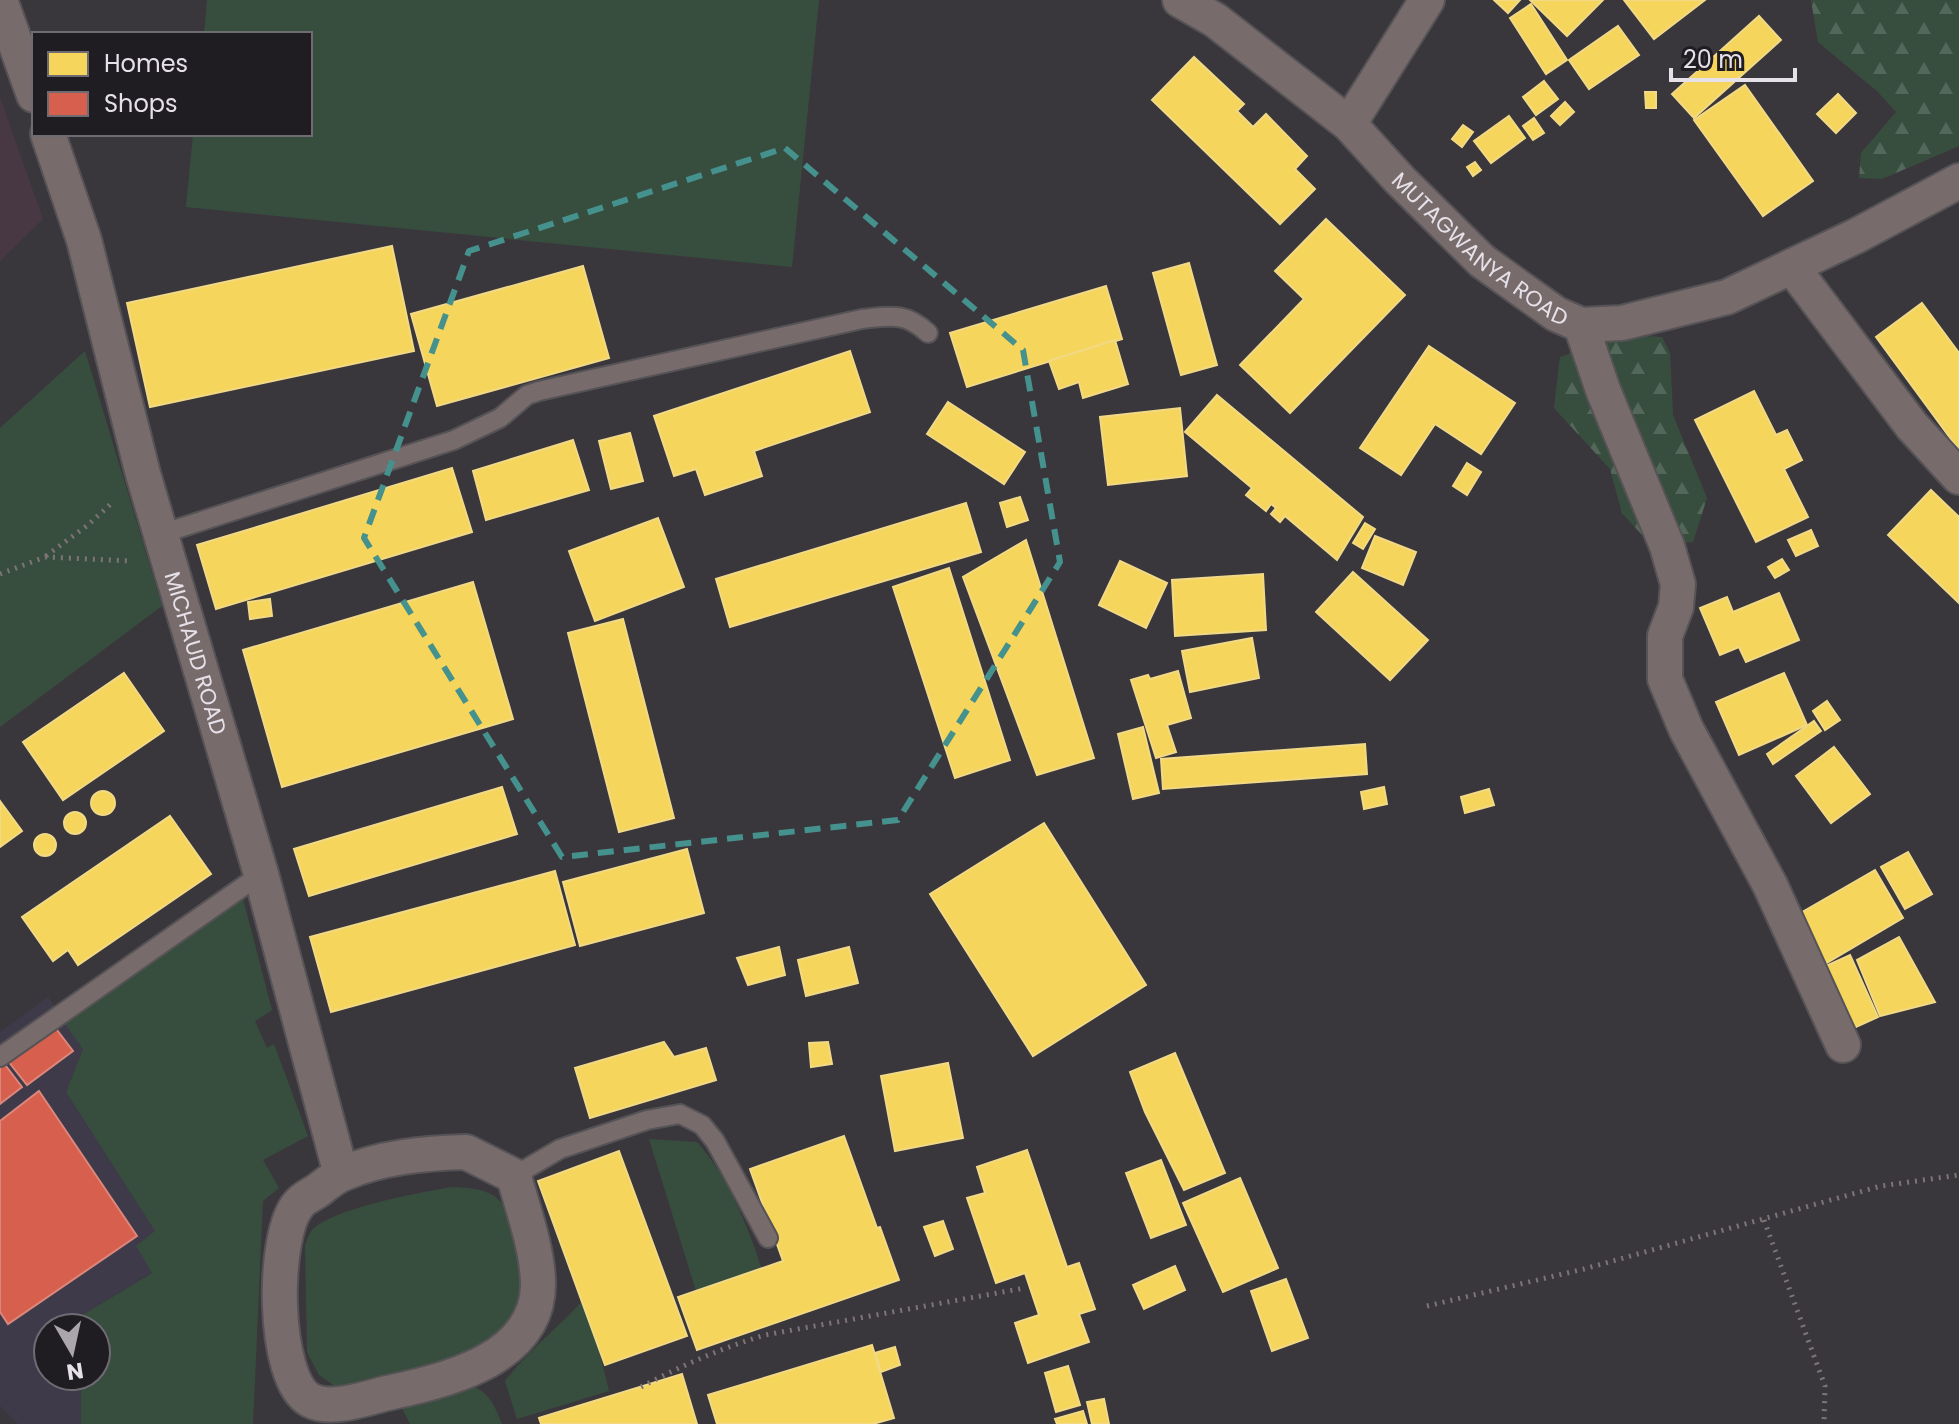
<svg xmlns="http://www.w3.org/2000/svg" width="1959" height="1424" font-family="Poppins,sans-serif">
  <defs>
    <pattern id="forest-firs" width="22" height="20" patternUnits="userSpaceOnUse" patternTransform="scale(2)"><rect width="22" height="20" fill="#374e3f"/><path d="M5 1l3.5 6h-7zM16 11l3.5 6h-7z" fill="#54675b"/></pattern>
  </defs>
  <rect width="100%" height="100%" fill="#3a373c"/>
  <!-- commercial -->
  <polygon fill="#3f3a4a" points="48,997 83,1049 66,1092 155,1231 152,1272 80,1316 80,1328 48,1328 48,1376 81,1376 81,1424 18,1424 0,1406 0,1032"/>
  <!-- education -->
  <polygon fill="#473843" points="0,97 43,219 0,261"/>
  <!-- grass -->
  <g fill="#374e3f">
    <polygon points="207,0 819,0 792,267 186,207 193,134 310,134 310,34 204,34"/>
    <polygon points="85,351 162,606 0,727 0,428"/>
    <polygon points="243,899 272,1010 255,1021 267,1048 274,1044 308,1136 263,1160 279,1188 263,1201 253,1424 81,1424 81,1376 96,1376 96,1328 80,1328 79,1317 152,1273 136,1246 155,1231 66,1092 83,1049 63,1021"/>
    <path d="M 649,1139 L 697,1142 C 728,1177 748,1226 762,1270 L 696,1291 Z"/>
    <path d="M 452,1187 C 467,1188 488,1188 500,1201 C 524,1226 522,1274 526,1306 L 502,1335 L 468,1357 L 339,1389 L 319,1375 L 307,1352 L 305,1245 C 307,1240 309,1233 313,1229 C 338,1207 418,1193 452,1187 Z"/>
    <path d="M 586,1297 L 609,1391 L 517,1419 L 505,1381 C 529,1350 560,1326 586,1297 Z"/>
    <path d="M 467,1384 C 489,1391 494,1404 502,1424 L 410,1424 L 400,1404 Z"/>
  </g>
  <!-- forest -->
  <g fill="url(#forest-firs)">
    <polygon points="1811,0 1959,0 1959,146 1882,179 1859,178 1861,153 1896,112 1877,91 1818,42"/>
    <polygon points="1625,335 1662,337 1670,353 1673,415 1707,498 1693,542 1651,545 1622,513 1610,469 1554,408 1560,357"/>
  </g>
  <!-- homes -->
  <g fill="#f6d55c" stroke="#f1d986" stroke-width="2">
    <polygon points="1494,0 1520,0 1508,13"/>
    <polygon points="1530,0 1603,0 1567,36"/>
    <polygon points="1624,0 1705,0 1654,39"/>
    <polygon points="1531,4 1567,60 1546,74 1510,18"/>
    <polygon points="1759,16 1781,40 1694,118 1672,94"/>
    <polygon points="1618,26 1639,55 1589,89 1569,60"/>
    <polygon points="1194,57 1244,104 1237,111 1253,127 1266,114 1307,156 1295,169 1315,189 1280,224 1152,100"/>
    <polygon points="1544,81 1558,99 1536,115 1523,97"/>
    <polygon points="1745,85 1813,181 1763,216 1694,120"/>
    <polygon points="1645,92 1656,92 1656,108 1646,108"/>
    <polygon points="1838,94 1856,113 1836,133 1817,114"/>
    <polygon points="1565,102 1574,112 1560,125 1551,116"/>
    <polygon points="1509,116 1525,138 1491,163 1474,141"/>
    <polygon points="1534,118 1544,133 1533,140 1523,126"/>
    <polygon points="1463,125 1473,132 1462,147 1452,139"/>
    <polygon points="1475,162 1481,170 1473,176 1467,167"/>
    <polygon points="1326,219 1405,295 1290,413 1240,365 1304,299 1275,271"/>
    <polygon points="392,246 414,351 150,407 127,303"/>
    <polygon points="1189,263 1217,365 1181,375 1153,273"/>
    <polygon points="583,266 609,358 437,406 411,314"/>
    <polygon points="1106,286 1122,339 967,387 950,333"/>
    <polygon points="1922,303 1959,353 1959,450 1876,337"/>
    <polygon points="1115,340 1128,384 1083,398 1079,382 1059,389 1049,361"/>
    <polygon points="1429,346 1515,403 1481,454 1435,424 1401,475 1360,448"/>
    <polygon points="850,351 870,412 754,451 762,476 705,495 696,469 674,476 654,416"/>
    <polygon points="1754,391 1776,435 1787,430 1802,460 1784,469 1808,517 1756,542 1695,420"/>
    <polygon points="1217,395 1363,517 1337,560 1285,516 1280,522 1271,514 1276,508 1271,504 1266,511 1246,495 1252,488 1185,432"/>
    <polygon points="948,402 1025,452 1004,484 927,434"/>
    <polygon points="1180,408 1187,476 1108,485 1100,417"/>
    <polygon points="630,433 643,481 611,489 599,441"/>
    <polygon points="573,440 589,490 486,520 473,471"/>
    <polygon points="1467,463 1481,472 1467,495 1453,486"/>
    <polygon points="452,468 472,532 216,609 197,545"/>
    <polygon points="1931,490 1959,517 1959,603 1888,535"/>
    <polygon points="1020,497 1028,520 1007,527 1000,503"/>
    <polygon points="966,503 981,552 730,627 716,579"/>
    <polygon points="658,518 684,587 595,621 569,551"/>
    <polygon points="1365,523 1375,529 1363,549 1353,543"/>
    <polygon points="1811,530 1818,546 1796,556 1788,540"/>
    <polygon points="1375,536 1416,552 1403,585 1362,568"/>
    <polygon points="1026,540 1094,758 1037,775 963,577"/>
    <polygon points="1782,559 1789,570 1775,578 1768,567"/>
    <polygon points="1120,561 1167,583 1146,628 1099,605"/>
    <polygon points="949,568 1010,760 955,778 893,587"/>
    <polygon points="1353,572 1428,640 1390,680 1316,612"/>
    <polygon points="1263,574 1266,630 1175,636 1172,580"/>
    <polygon points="473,582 513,719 282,787 243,650"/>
    <polygon points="1779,593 1799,640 1746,662 1739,647 1720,655 1700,608 1727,597 1733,612"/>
    <polygon points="270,599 272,616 250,619 248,602"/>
    <polygon points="623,619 674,818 619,832 568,633"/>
    <polygon points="1252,638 1259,678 1190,692 1182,651"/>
    <polygon points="1178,671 1191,718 1167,725 1176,752 1156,758 1131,680 1148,675 1150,679"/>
    <polygon points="124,673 164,731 63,800 23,742"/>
    <polygon points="1784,673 1807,725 1739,755 1716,702"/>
    <polygon points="1827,701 1840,720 1825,730 1813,711"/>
    <polygon points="1814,721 1821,731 1773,764 1767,754"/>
    <polygon points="1143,727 1159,793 1133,799 1118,734"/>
    <polygon points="1365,744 1367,774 1163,789 1161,759"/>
    <polygon points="1834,747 1870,794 1831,823 1796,776"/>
    <polygon points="502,787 517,834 309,896 294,849"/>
    <polygon points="1384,787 1387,804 1364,809 1361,792"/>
    <polygon points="1489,789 1494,805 1465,813 1461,797"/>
    <circle cx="103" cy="803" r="12"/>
    <polygon points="0,801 22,831 0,847"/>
    <circle cx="75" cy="823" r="11"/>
    <polygon points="170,816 211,874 78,965 68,950 53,961 22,917"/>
    <polygon points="1044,823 1146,985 1033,1056 930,894"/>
    <circle cx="45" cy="845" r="11"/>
    <polygon points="687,849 704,913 580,946 563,882"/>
    <polygon points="1908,852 1932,894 1905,909 1881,867"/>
    <polygon points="1875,870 1903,918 1818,968 1790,919"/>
    <polygon points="555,871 575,945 331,1012 310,937"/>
    <polygon points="1899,937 1935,1002 1880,1016 1857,960"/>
    <polygon points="779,947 785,975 748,985 737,958"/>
    <polygon points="849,947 858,983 806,996 798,960"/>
    <polygon points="1850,955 1878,1017 1845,1032 1817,970"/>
    <polygon points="664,1042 674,1057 706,1048 716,1080 590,1118 575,1068"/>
    <polygon points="828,1042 832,1064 811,1067 809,1043"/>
    <polygon points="1175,1053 1225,1173 1184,1190 1145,1112 1130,1072"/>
    <polygon points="948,1063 963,1138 895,1151 881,1076"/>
    <polygon points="844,1136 877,1228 880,1227 899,1280 697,1350 678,1297 783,1261 750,1169"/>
    <polygon points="1027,1150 1067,1267 1079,1263 1095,1309 1079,1314 1089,1342 1028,1363 1015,1323 1039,1315 1025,1273 996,1283 967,1198 985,1193 977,1167"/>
    <polygon points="619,1151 687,1336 605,1365 538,1181"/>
    <polygon points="1161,1160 1186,1225 1151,1238 1126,1173"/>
    <polygon points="1240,1178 1278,1268 1223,1292 1183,1203"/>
    <polygon points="943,1221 953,1249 935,1256 924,1227"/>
    <polygon points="1175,1266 1185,1290 1144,1309 1133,1285"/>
    <polygon points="1286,1279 1308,1338 1272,1351 1251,1291"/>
    <polygon points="872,1345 894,1418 873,1424 717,1424 708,1395"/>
    <polygon points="895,1347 900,1365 881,1372 875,1353"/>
    <polygon points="1068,1366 1080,1405 1056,1412 1045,1373"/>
    <polygon points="682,1374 697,1424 541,1424 539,1418"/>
    <polygon points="1104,1399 1109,1424 1092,1424 1087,1402"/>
    <polygon points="1083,1411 1087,1424 1057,1424 1055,1419"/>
  </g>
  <!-- shops -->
  <g fill="#d6604d" stroke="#db877c" stroke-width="2">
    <polygon points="54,1026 73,1051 27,1085 8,1061"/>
    <polygon points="3,1062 22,1087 0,1104 0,1065"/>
    <polygon points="39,1091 137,1236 8,1324 0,1312 0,1121"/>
  </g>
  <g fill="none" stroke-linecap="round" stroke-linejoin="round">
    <defs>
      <g id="service">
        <path d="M 161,534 L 454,440 L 500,418 L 527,395 L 539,391 L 862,319 C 891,316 905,312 928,333"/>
        <polyline points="0,1057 261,874"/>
        <polyline points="514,1176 560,1149 647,1120 680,1114 702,1125 715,1141 768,1238"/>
      </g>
      <g id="minor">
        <polyline points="0,0 34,95"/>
        <path id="s1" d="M 1180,0 L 1215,20 L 1349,124 L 1399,179 L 1482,261 L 1556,314 L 1581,325 L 1622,323 L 1727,297 L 1856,236 L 1959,181"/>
        <polyline points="1349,124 1427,0"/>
        <path id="s2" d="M 48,134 L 84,240 L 143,474 L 261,874 L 341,1174"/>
        <polyline points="1792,267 1912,426 1959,477"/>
        <polyline points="1581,325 1603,390 1667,546 1678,584 1676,607 1665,636 1665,679 1686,729 1770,885 1843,1045"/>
        <path d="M 466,1152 L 514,1176 C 523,1210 537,1247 538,1282 C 540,1357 450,1380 392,1392 C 368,1397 332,1412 310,1400 C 272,1379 272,1236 298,1205 C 302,1199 311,1195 317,1191 C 325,1185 333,1178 342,1174 C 381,1157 425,1153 466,1152 Z"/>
      </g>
    </defs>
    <!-- service casing -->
    <use href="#service" stroke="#565357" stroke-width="22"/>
    <!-- minor casing -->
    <use href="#minor" stroke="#565357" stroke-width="38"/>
    <!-- path -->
    <g stroke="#7e7476" stroke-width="5" stroke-dasharray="2 6" stroke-linecap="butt">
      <polyline points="46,556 88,525 113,502"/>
      <polyline points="0,574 45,557 132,561"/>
      <polyline points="1764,1220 1825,1386 1824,1424"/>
      <polyline points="1427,1306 1584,1269 1881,1186 1959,1175"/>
      <path d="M 641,1387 C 681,1366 721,1348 765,1335 L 1025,1288"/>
    </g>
    <!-- service -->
    <use href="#service" stroke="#786b6b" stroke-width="18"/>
    <!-- minor -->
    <use href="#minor" stroke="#786b6b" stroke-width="34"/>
  </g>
  <!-- marked area -->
  <path fill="none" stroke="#45918d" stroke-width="6" stroke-dasharray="16 10" stroke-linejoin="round" d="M 785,148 L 1023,350 L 1060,562 L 898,820 L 562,857 L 364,538 L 469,251 Z"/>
  <g text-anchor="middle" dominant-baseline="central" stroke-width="8" stroke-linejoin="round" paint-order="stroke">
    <!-- street labels -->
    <g font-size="22" fill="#e6e1e9" stroke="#201d22">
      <text stroke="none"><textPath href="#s1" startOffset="392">MUTAGWANYA ROAD</textPath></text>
      <text stroke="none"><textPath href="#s2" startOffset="540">MICHAUD ROAD</textPath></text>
    </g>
  </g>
  <!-- legend -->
  <rect x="32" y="32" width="280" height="104" fill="#201d22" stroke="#6f6b72" stroke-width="2"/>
  <rect x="48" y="52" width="40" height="24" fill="#f6d55c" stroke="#6f6b72" stroke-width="2"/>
  <text x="104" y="72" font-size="24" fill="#e6e1e9">Homes</text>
  <rect x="48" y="92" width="40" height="24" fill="#d6604d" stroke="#6f6b72" stroke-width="2"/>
  <text x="104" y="112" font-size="24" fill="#e6e1e9">Shops</text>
  <!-- north arrow -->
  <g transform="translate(72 1352) rotate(171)"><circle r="38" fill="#201d22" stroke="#6f6b72" stroke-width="2"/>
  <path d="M0-6L14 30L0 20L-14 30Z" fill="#aaa6ac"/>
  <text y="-12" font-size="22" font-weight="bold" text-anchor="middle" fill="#e6e1e9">N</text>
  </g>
  <!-- scale -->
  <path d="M1671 68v12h124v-12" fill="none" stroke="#e6e1e9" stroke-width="4"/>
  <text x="1683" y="68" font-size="24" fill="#e6e1e9" stroke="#201d22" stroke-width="6" paint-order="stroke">20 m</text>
</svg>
